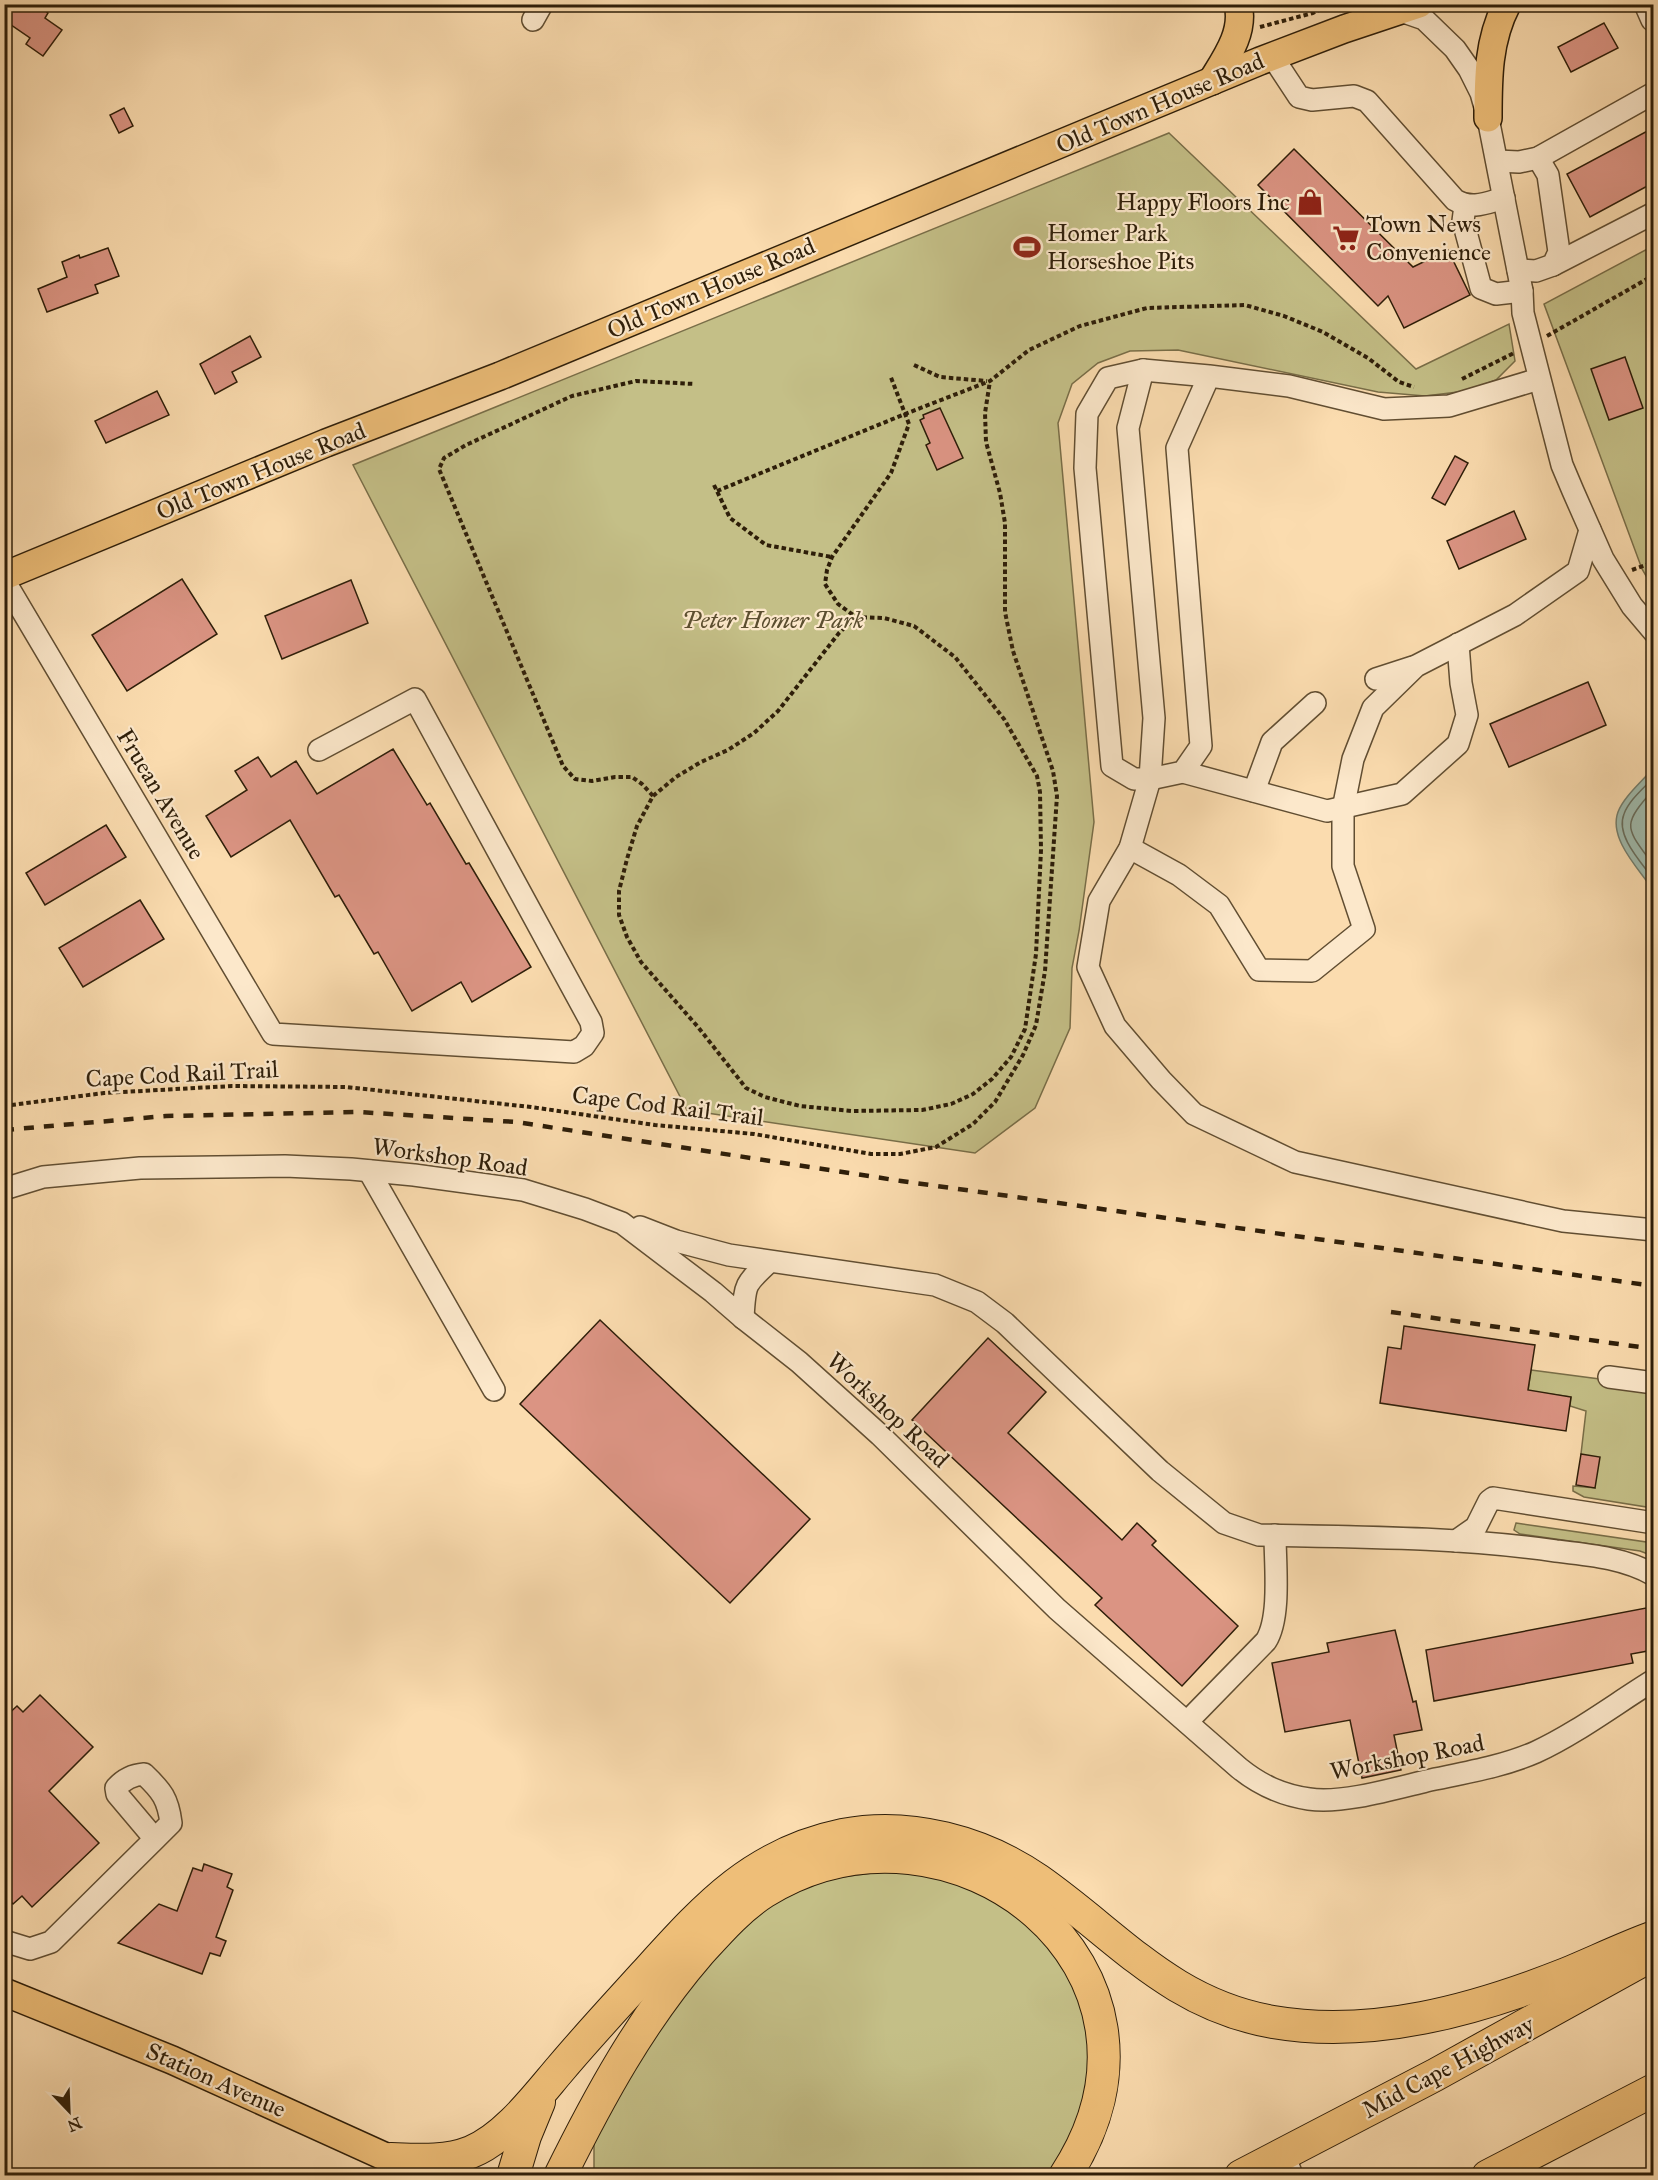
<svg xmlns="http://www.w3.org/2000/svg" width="1658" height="2180" font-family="'IM FELL Great Primer',serif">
  <rect width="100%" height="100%" fill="#fbdcaf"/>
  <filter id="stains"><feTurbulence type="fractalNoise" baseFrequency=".00333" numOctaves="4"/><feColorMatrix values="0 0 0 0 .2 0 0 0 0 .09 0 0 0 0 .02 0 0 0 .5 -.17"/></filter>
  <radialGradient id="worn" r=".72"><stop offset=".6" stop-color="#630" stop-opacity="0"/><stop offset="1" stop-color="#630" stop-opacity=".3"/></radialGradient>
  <!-- green -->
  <g fill="#c4bf87" stroke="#796e48" stroke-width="1.5">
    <polygon points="1169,133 1416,369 1509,324 1515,361 1496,380 1466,391 1425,396 1378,392 1178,350 1130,351 1098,363 1072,384 1058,423 1094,822 1079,931 1072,968 1070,1028 1035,1108 975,1153 687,1110 353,465"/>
    <polygon points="1653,246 1653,588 1642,569 1544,304"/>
    <polygon points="1531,1370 1653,1386 1653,1508 1584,1497 1573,1491 1573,1486 1595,1488 1581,1454 1586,1411 1570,1406 1571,1397 1528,1391"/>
    <polygon points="1516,1523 1653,1543 1653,1556 1640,1551 1520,1534 1514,1530"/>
    <polygon points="911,1868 962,1882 1009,1905 1050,1943 1080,1993 1090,2043 1089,2097 1073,2142 1049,2175 594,2175 594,2138 611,2095 699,1967 755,1912 811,1881"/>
  </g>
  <!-- water -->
  <path fill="#9fbbae" stroke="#727c6c" stroke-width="1.5" d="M 1653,768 L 1653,890 C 1640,870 1608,839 1618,812 C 1624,796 1643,781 1653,768 Z"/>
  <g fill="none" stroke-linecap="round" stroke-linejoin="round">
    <!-- shore -->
    <g stroke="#666c5c" stroke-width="1.5">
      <path d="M 1654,777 C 1644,788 1629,800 1624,814 C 1615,836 1642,863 1654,880"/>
      <path d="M 1654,789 C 1620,827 1626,827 1654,866"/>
    </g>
  </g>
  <!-- building -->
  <g fill="#db9483" stroke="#2e1e09" stroke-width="1.5">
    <polygon points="4,4 36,4 48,13 45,18 62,30 43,56 26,44 30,38 4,20"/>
    <polygon points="1604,23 1618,48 1571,72 1558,47"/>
    <polygon points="124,108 133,126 119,133 110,115"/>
    <polygon points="1653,128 1653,183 1590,217 1567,174"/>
    <polygon points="1294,149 1413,267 1448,250 1470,295 1404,328 1388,296 1378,306 1258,185"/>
    <polygon points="108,248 119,276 95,285 98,293 47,312 38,289 67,277 62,262 79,255 80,258"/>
    <polygon points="250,336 261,357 232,372 237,382 215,394 200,364"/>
    <polygon points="1625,357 1643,408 1609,420 1591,369"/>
    <polygon points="157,391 169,415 106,443 95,421"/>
    <polygon points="940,408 963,458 937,470 926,445 930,443 920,420 924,418 923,415"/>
    <polygon points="1455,456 1468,463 1445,505 1432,498"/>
    <polygon points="1514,511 1526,539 1459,569 1447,541"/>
    <polygon points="182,579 217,634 127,691 92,635"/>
    <polygon points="351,580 368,623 282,659 265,616"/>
    <polygon points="1588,682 1606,725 1509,767 1490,724"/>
    <polygon points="393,749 427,805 430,803 466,864 469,863 531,967 472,1002 461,982 412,1011 378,952 374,954 339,895 335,897 290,820 231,857 206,816 247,790 235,771 258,757 271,777 296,761 317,794"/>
    <polygon points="106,825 126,857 45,905 26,873"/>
    <polygon points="140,900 164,939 83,987 59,948"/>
    <polygon points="600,1320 810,1519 730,1603 520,1404"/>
    <polygon points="1404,1326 1535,1345 1528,1390 1571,1397 1566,1431 1380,1403 1388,1347 1401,1349"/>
    <polygon points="988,1338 1046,1392 1008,1433 1122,1540 1137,1523 1156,1541 1152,1545 1238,1626 1182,1686 1095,1605 1102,1598 912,1420"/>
    <polygon points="1581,1454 1600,1457 1595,1488 1576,1485"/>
    <polygon points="1646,1608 1647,1610 1653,1609 1653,1650 1631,1654 1633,1663 1434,1701 1426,1650"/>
    <polygon points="1395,1630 1413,1702 1416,1701 1422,1730 1394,1735 1401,1770 1362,1778 1350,1720 1285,1732 1272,1663 1329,1652 1327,1643"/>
    <polygon points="40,1695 93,1747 49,1791 99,1843 32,1907 22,1896 13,1904 4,1895 4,1718 17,1706 23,1712"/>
    <polygon points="204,1864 232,1874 227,1887 233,1890 216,1937 226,1941 220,1956 210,1953 202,1974 118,1943 159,1904 177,1911 193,1868 202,1871"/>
  </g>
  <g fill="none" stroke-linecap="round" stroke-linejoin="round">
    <defs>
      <g id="minor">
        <polyline points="1645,4 1652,20"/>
        <polyline points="1401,11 1424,19 1455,49 1469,69 1481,93 1488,118 1522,291 1523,313 1562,465 1573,491 1603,559 1632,606 1654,632"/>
        <polyline points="533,20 542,4"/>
        <path d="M 1272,56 L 1299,97 L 1312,100 L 1354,96 L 1367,101 L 1455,200 C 1472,210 1486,203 1504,198"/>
        <polyline points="1497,161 1519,162 1538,158 1654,93"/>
        <polyline points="1465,206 1463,221 1481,288 1496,294 1522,291"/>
        <polyline points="1553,265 1654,213"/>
        <polyline points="1518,270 1536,271 1553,265 1559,252 1548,175 1538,158"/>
        <polyline points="1143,370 1128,428 1154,718 1150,779 1130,848 1099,901 1088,967 1115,1026 1161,1080 1194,1114 1295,1162 1563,1221 1654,1230"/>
        <polyline points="1209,376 1177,448 1201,746 1183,772 1150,779 1134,779 1112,766 1085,468 1087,414 1108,378 1143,370 1209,376 1289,386 1384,409 1449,406 1539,379"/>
        <polyline points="4,580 273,1034 574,1052 584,1046 593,1033 591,1022 415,699 319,750"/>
        <polyline points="1376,679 1413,667"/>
        <polyline points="1183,772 1327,811 1402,794 1458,744 1467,715 1461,683 1458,644"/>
        <polyline points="1254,791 1272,742 1315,703"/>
        <polyline points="1130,848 1179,875 1219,905 1259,970 1312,971 1364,929 1343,866 1343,809 1353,759 1373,708 1416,666 1515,615 1578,571 1590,530"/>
        <polyline points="369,1171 494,1390"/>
        <path d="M 4,1189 L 43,1177 L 140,1168 L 285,1166 L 351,1169 L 414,1175 L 523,1190 L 585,1209 L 622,1223 L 713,1292 L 743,1318 L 799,1362 L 880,1435 L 1057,1609 L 1239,1768 C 1260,1785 1281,1795 1309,1799 C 1342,1804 1393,1789 1426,1781 C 1463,1773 1502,1767 1536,1752 C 1577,1733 1615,1704 1654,1680"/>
        <path d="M 640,1227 L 676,1241 L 729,1255 L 935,1285 L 977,1302 L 1005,1323 L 1160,1471 L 1224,1523 L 1259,1535 C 1358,1537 1458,1537 1556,1551 C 1590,1555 1624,1558 1654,1575"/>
        <path d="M 743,1318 C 745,1284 744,1285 769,1262"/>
        <polyline points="1609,1377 1654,1383"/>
        <polyline points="1456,1541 1476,1527 1489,1501 1493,1498 1654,1523"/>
        <path d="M 1187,1722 L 1266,1641 C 1281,1617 1275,1564 1275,1535"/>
        <path d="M 4,1941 L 30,1949 L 51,1942 L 155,1839 L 171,1823 C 168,1799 162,1791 144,1774 C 132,1775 124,1779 116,1788 L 117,1794 L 155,1839"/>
        <polyline points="1284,2153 1292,2176"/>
      </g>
      <g id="major">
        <path d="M 1212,81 C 1226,58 1245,32 1238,4"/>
        <path d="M 1488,118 C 1488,79 1488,40 1507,4"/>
        <polyline points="4,576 326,443 500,376 1260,61 1344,29 1419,4"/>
        <polyline points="4,1992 172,2060 410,2168"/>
      </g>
      <g id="highway">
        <path d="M 391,2159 C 418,2160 446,2162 471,2152 C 506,2138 537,2096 561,2068 C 588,2036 616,2006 644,1975 C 704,1909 751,1854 843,1835 C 910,1822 983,1842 1038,1880 C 1118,1936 1170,2004 1273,2022 C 1372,2039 1475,2010 1566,1974 C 1595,1962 1624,1948 1654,1937"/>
        <polyline points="513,2176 525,2136 539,2102"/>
        <path d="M 560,2176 C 599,2097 641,2020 699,1953 C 719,1931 739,1908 764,1892 C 953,1775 1200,1970 1065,2176"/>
        <polyline points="1241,2176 1435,2075 1650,1956"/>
        <polyline points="1488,2176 1654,2090"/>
      </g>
    </defs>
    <!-- minor casing -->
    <use href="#minor" stroke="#614e32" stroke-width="24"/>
    <!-- major casing -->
    <use href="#major" stroke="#2e1e09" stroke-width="30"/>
    <!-- highway casing -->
    <use href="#highway" stroke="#2e1e09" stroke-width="34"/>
    <!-- path -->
    <g stroke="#2e1e09" stroke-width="4" stroke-dasharray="4.5 3" stroke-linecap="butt">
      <polyline points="1260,27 1313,13 1332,4"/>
      <polyline points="1547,336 1654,275"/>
      <polyline points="914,365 940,377 987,381"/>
      <polyline points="1462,379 1514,353"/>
      <polyline points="714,485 730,518 766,545 832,557"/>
      <polyline points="717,491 905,414 990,381 1029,350 1080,326 1147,308 1245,305 1284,316 1323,332 1368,358 1399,382 1414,387"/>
      <polyline points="1632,570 1654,562"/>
      <polyline points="856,617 839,633 778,711 754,733 728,750 701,762 676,777 653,796 637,826 627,859 619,891 619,915 627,937 641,962 698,1027 746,1088 765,1097 800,1106 851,1111 922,1110 951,1104 973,1094 992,1079 1011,1057 1025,1029 1036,954 1041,850 1040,792 1037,776 1004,719 955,657 914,626 884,618 856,617 838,604 825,584 827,570 832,557 891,473 909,424 890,375"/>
      <polyline points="653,796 642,784 632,777 615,777 592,781 575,779 563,766 439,469 444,458 466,445 572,396 636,381 695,384"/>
      <polyline points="4,1106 104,1093 232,1086 346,1087 531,1107 655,1125 754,1134 871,1154 900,1154 936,1147 973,1124 995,1102 1023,1055 1036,1025 1045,971 1057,796 1053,771 1013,651 1005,612 1005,523 1000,493 986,442 985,413 990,381"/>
    </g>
    <!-- minor -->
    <use href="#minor" stroke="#fce8cb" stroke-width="21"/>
    <!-- major -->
    <use href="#major" stroke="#eebe78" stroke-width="27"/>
    <!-- highway -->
    <use href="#highway" stroke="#eebe78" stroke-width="32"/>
    <!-- rail -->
    <g stroke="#2e1e09" stroke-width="4.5" stroke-dasharray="10 10" stroke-linecap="butt">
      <polyline points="4,1130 166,1116 359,1112 516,1122 901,1181 1654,1286"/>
      <polyline points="1391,1312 1654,1349"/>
    </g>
  </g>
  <!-- icons -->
  <defs>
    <symbol id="shop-bare" viewBox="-9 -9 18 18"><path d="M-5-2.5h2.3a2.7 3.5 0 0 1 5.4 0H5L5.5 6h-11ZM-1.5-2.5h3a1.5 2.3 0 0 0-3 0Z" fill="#8f2418" stroke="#fce8cb" stroke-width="2.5" paint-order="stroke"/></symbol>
    <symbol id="supermarket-bare" viewBox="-9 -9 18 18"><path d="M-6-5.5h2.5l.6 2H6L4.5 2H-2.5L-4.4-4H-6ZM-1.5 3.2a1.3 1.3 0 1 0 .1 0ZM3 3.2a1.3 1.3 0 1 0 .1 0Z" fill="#8f2418" stroke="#fce8cb" stroke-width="2.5" paint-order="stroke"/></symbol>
    <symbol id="stadium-bare" viewBox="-9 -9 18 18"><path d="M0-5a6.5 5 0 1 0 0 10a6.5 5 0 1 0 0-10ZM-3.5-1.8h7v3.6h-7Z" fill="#8f2418" stroke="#fce8cb" stroke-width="2.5" paint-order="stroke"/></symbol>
  </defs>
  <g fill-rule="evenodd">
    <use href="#shop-bare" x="1291" y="183" width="38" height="38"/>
    <use href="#supermarket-bare" x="1327" y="219" width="38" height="38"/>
    <use href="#stadium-bare" x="1008" y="228" width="38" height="38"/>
  </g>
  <g text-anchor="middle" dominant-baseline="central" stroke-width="4.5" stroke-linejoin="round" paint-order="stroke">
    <!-- street labels -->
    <g font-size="24" fill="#2e1e09" stroke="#fce8cb">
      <text transform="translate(1160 103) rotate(-23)">Old Town House Road</text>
      <text transform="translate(711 288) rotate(-23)">Old Town House Road</text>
      <text transform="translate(261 471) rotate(-22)">Old Town House Road</text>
      <text transform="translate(161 794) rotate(59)">Fruean Avenue</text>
      <text transform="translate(182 1074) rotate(-3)">Cape Cod Rail Trail</text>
      <text transform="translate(668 1106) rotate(7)">Cape Cod Rail Trail</text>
      <text transform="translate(450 1157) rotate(8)">Workshop Road</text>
      <text transform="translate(888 1410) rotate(43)">Workshop Road</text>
      <text transform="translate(1407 1757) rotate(-11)">Workshop Road</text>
      <text transform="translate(1448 2067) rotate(-28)">Mid Cape Highway</text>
      <text transform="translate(216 2080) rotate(24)">Station Avenue</text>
    </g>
    <!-- poi labels -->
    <g font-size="24" fill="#2e1e09" stroke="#fce8cb" text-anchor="start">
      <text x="1290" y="202" text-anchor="end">Happy Floors Inc</text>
      <text x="1366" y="224">Town News<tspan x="1366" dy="28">Convenience</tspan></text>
      <text x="1047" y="233">Homer Park<tspan x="1047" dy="28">Horseshoe Pits</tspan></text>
    </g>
    <!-- park labels -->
    <g font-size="24" font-style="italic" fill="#5b4e2f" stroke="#fce8cb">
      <text x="773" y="620">Peter Homer Park</text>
    </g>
  </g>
  <!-- margin -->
  <rect width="1658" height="2180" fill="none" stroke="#fbdcaf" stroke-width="24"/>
  <rect x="6" y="6" width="1646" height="2168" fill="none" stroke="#2e1e09" stroke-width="3"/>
  <rect x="12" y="12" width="1634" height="2156" fill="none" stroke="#2e1e09" stroke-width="1.5"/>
  <!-- north arrow -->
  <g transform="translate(69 2111) rotate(157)" stroke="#fce8cb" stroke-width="4.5" paint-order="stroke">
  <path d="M0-4.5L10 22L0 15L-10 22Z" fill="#2e1e09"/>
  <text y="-9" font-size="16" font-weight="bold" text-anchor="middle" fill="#2e1e09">N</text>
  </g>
  <rect width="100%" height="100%" filter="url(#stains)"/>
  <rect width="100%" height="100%" fill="url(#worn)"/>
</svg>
